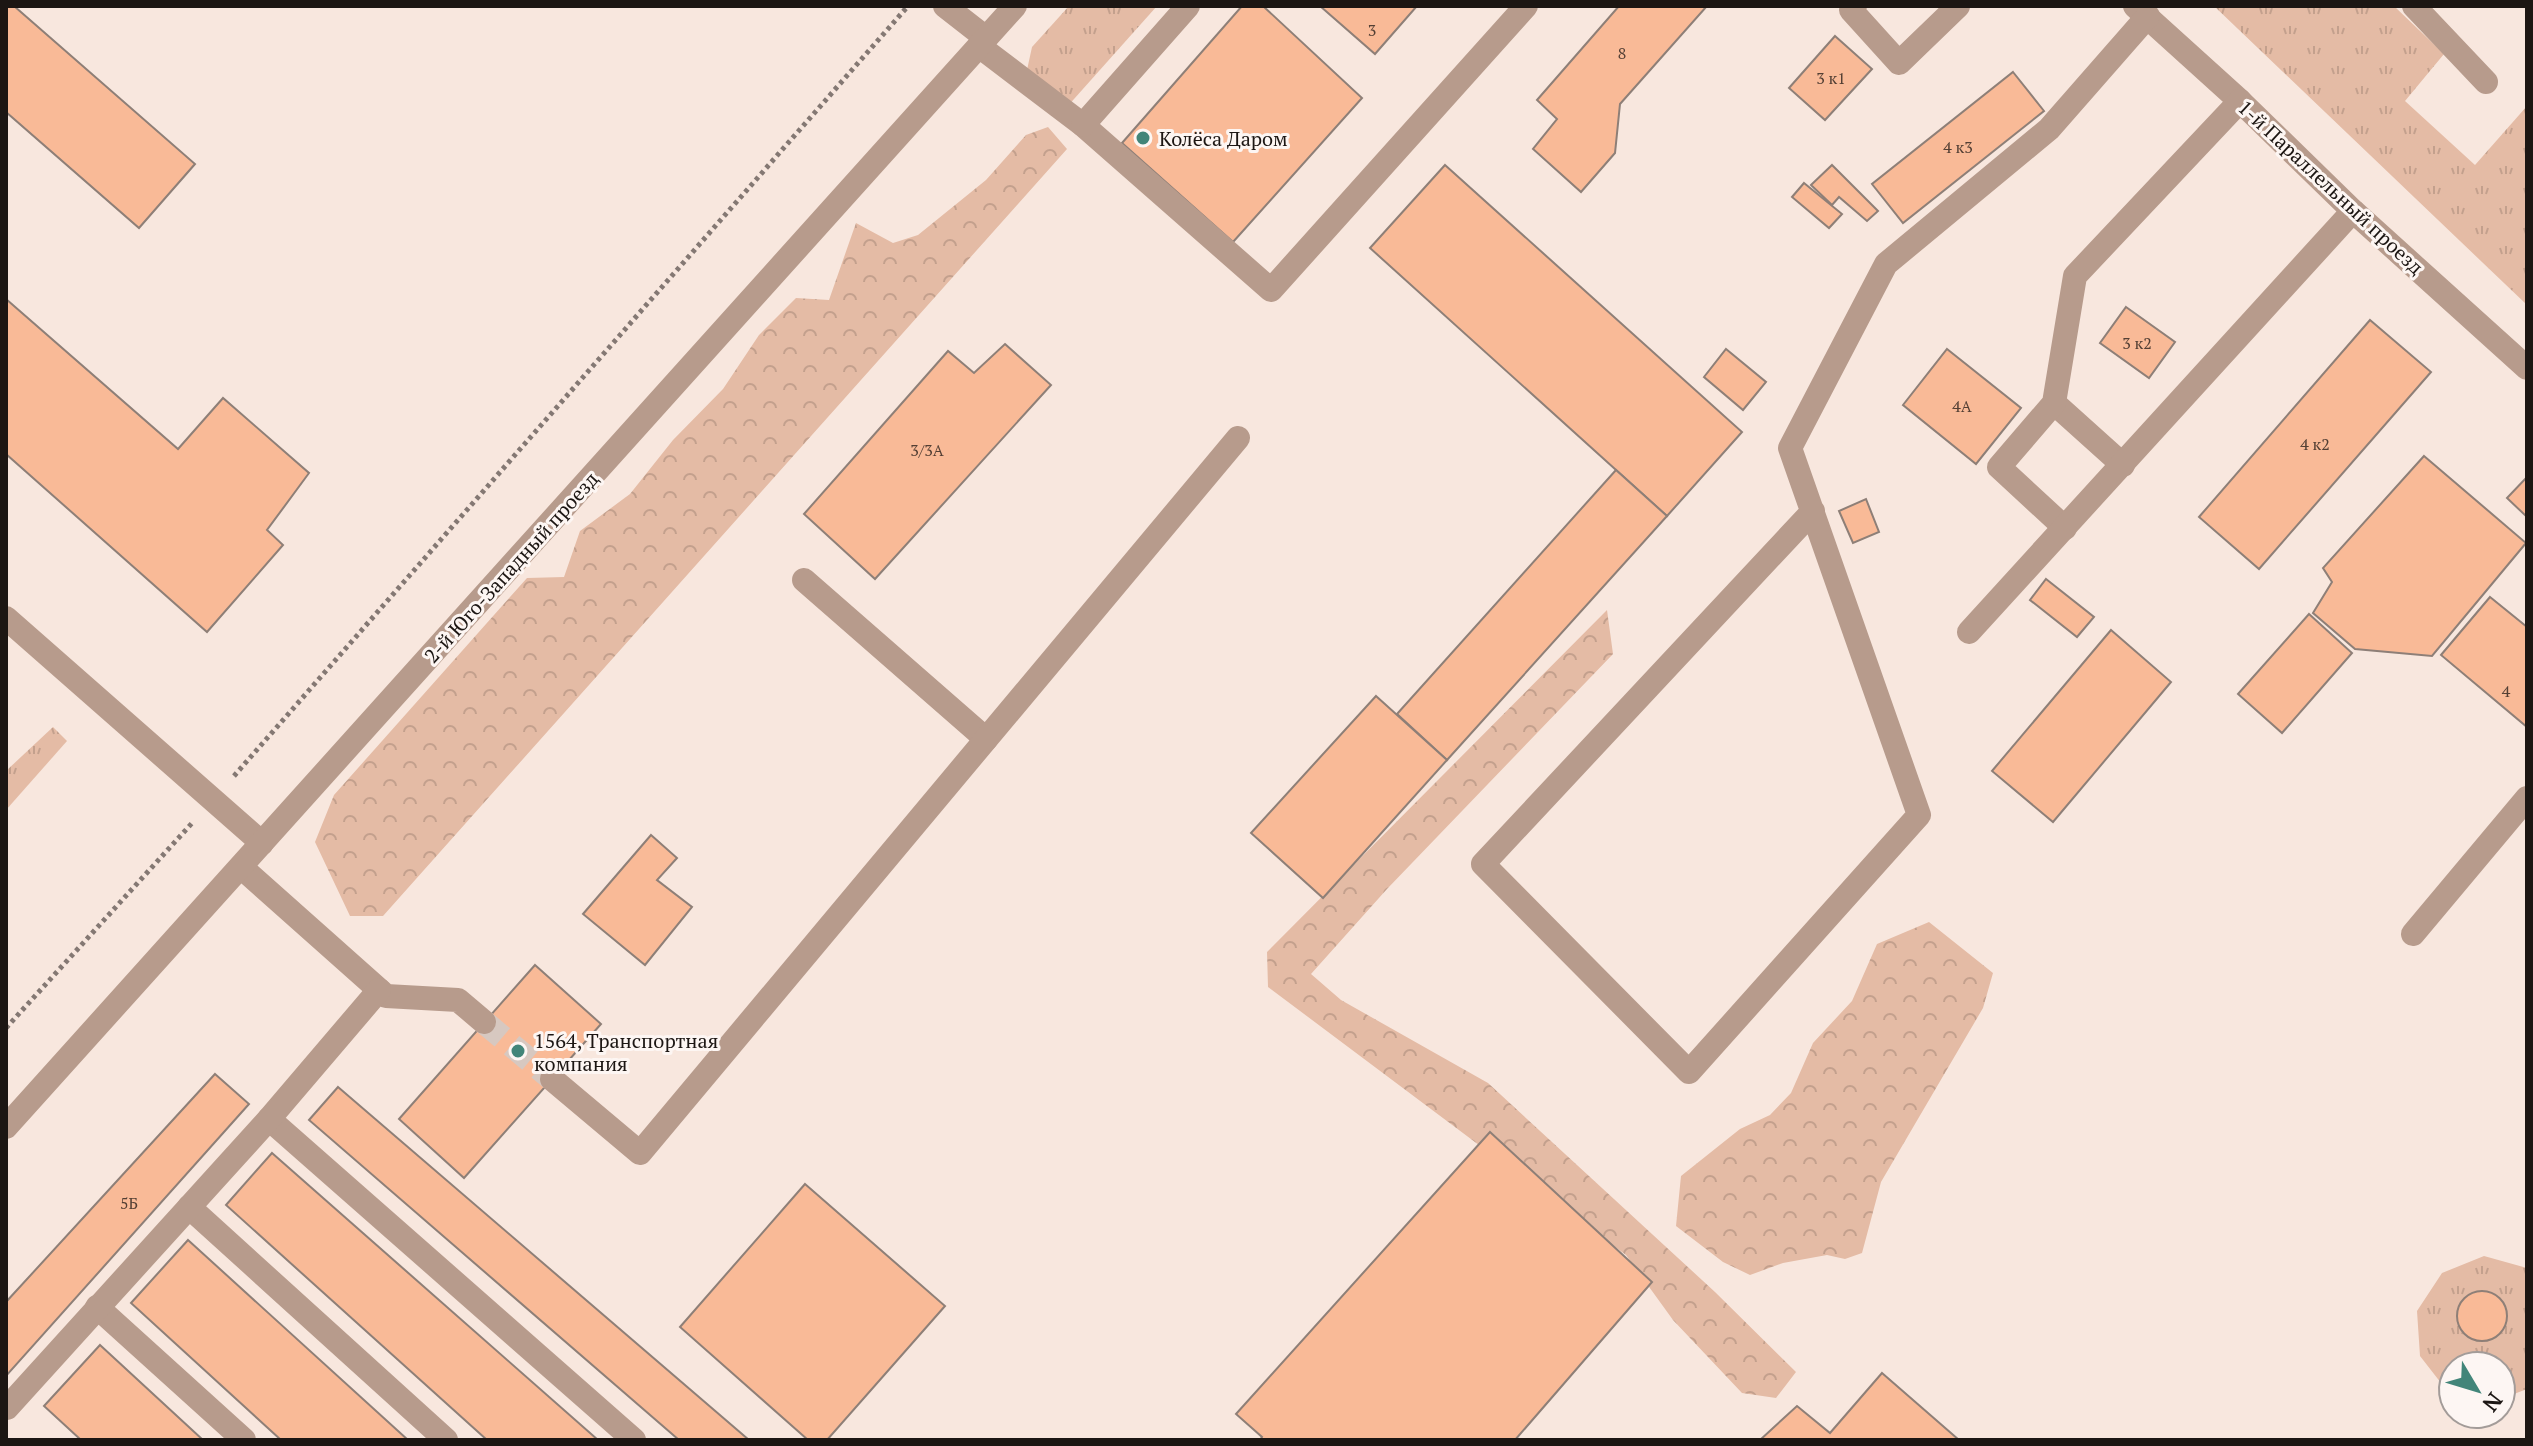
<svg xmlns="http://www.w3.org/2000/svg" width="2533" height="1446" font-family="'PT Serif',serif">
  <defs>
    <pattern id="grass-tufts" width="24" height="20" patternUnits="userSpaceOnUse" patternTransform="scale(2)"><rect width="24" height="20" fill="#e4bba5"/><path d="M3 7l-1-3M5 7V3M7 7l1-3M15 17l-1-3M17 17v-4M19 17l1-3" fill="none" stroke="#c3a08d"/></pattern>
    <pattern id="forest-crowns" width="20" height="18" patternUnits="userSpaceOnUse" patternTransform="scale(2)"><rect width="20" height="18" fill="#e4bba5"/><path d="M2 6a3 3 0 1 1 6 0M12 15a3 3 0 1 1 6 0" fill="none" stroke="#c3a08d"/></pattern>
  </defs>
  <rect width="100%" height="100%" fill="#f8e7de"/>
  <!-- grass -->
  <g fill="url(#grass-tufts)">
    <polygon points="1069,6 1157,6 1066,108 1027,70 1032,47"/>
    <polygon points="2214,6 2394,6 2444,54 2405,101 2475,165 2527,106 2527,305"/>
    <polygon points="53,727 67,741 6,810 6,771"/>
    <polygon points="2484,1256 2527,1268 2527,1389 2501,1399 2501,1366 2453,1366 2453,1393 2448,1392 2420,1356 2417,1311 2442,1273"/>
  </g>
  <!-- forest -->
  <g fill="url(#forest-crowns)">
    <polygon points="1048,127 1067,149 383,916 350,916 315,842 334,795 527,578 564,577 580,531 630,494 673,440 723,389 759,335 796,298 829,300 856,223 893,243 918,235 986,180 1026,135"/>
    <polygon points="1607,610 1613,654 1387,889 1311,974 1341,1000 1488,1083 1715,1292 1796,1372 1776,1398 1742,1393 1673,1320 1626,1255 1268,987 1267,952"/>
    <polygon points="1929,922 1993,973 1983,1008 1881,1182 1862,1253 1845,1259 1827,1255 1783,1263 1750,1275 1723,1262 1676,1226 1681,1176 1740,1129 1770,1115 1791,1093 1813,1043 1852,1001 1877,944"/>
  </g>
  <!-- building -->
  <g fill="#f9ba97" stroke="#8e7f77" stroke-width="2">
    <polygon points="6,6 14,6 195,164 139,228 6,112"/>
    <polygon points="1242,6 1263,6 1362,98 1233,242 1122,143"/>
    <polygon points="1320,6 1417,6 1375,54"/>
    <polygon points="1619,6 1707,6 1620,104 1615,153 1581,192 1533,149 1557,119 1537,100"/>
    <polygon points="1835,36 1872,69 1825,120 1789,88"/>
    <polygon points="2013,72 2044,111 1903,223 1872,184"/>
    <polygon points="1445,165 1742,432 1667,516 1370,248"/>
    <polygon points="1832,165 1878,211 1867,221 1839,197 1832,205 1811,185"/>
    <polygon points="1804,183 1842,214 1829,228 1792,197"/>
    <polygon points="6,299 178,449 223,398 309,473 267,530 283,545 207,632 6,454"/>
    <polygon points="2126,307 2175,342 2149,378 2100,343"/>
    <polygon points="2370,320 2431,372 2259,569 2199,517"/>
    <polygon points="1005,344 1051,385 875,579 804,514 948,351 974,373"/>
    <polygon points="1726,349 1766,382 1743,410 1704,377"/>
    <polygon points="1947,349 2021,408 1976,464 1903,405"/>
    <polygon points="2424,456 2526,543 2432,656 2355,649 2313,613 2332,582 2323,568"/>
    <polygon points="1616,470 1667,516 1447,760 1397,714"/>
    <polygon points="2527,477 2527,517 2507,498"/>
    <polygon points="1866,499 1879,532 1853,543 1839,511"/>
    <polygon points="2046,579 2094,617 2077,637 2030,600"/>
    <polygon points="2490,597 2527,627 2527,727 2441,655"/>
    <polygon points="2309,614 2352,653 2282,733 2238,694"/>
    <polygon points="2111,630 2171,682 2053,822 1992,771"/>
    <polygon points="1376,696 1447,760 1323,898 1251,833"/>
    <polygon points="651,835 677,858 657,880 692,907 645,965 583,914"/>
    <polygon points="535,965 601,1024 464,1178 399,1119"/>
    <polygon points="215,1074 249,1104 6,1376 6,1302"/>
    <polygon points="338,1087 749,1440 679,1440 309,1120"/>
    <polygon points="1490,1132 1652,1282 1515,1440 1260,1440 1262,1437 1236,1414"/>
    <polygon points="272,1153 598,1440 487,1440 226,1205"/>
    <polygon points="805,1184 945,1306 827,1440 808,1440 680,1327"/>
    <polygon points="188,1240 408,1440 281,1440 131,1303"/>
    <circle cx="2482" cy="1316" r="25"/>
    <polygon points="100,1345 203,1440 81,1440 44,1406"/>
    <polygon points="1882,1373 1959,1440 1760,1440 1797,1406 1830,1433"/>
  </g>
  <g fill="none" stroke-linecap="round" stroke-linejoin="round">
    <!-- minor-tunnel -->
    <polyline stroke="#d7c8c0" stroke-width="24" stroke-dasharray="24 12" stroke-linecap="butt" points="484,1022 552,1079"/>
    <!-- path -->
    <g stroke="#847873" stroke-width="5" stroke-dasharray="4 4" stroke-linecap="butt">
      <polyline points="234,776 908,6"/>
      <polyline points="6,1028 193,822"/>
    </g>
    <!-- minor -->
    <g stroke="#b79b8c" stroke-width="24">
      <polyline points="945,6 986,38"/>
      <polyline points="1855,6 1851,10 1899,63 1958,6"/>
      <polyline points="2135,6 2240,101 2353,211 2527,368"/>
      <polyline points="2414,6 2486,82"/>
      <polyline points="979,46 1083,125 1271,290 1526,6"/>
      <polyline points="1083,125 1188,6"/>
      <polyline points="2054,403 2123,465"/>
      <polyline points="1813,511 1483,864 1689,1072 1919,815 1790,448 1886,264 2049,129 2148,16"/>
      <polyline points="2065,528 1999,467 2054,403 2075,276 2240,101"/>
      <polyline points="804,580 986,739"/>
      <polyline points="6,618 262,843"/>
      <polyline points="1969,632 2353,211"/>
      <polyline points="241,867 386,996 458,1000 484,1022"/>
      <polyline points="2413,934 2527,798"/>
      <polyline points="552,1079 640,1153 1238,438"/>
      <polyline points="269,1119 634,1440"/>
      <polyline points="6,1127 1015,6"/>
      <polyline points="189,1207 446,1440"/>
      <polyline points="97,1307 244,1440"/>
      <polyline points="7,1408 269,1119 379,990"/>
    </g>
  </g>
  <!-- markers -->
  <g fill="#428579" stroke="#fdf6f3" stroke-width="3">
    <circle cx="1143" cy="138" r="8"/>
    <circle cx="518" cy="1051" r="8"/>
  </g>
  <g text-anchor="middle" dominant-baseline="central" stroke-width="6" stroke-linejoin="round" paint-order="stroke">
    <!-- number labels -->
    <g font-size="16" fill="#533f34">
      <text x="1372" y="30">3</text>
      <text x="1622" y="53">8</text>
      <text x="1831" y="78">3 к1</text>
      <text x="1958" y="147">4 к3</text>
      <text x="2137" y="343">3 к2</text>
      <text x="1962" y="406">4А</text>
      <text x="2315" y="444">4 к2</text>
      <text x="927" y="450">3/3А</text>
      <text x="2506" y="691">4</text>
      <text x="129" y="1203">5Б</text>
    </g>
    <!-- poi labels -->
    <g font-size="20" fill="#1c1613" stroke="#fdf6f3" text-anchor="start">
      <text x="1159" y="138">Колёса Даром</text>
      <text x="534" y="1040">1564, Транспортная<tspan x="534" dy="23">компания</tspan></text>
    </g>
    <!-- street labels -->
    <g font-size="20" fill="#1c1613" stroke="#fdf6f3">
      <text transform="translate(2331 187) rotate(43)">1-й Параллельный проезд</text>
      <text transform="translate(511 567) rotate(-48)">2-й Юго-Западный проезд</text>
    </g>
  </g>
  <!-- border -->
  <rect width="2533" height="1446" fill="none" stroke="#1c1613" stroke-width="16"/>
  <!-- north arrow -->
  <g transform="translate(2477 1390) rotate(128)"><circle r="38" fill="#fdf6f3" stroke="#a39c99" stroke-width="2"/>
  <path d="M0-6L14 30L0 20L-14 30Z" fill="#428579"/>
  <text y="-12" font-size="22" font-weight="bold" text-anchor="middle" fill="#1c1613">N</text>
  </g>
</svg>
